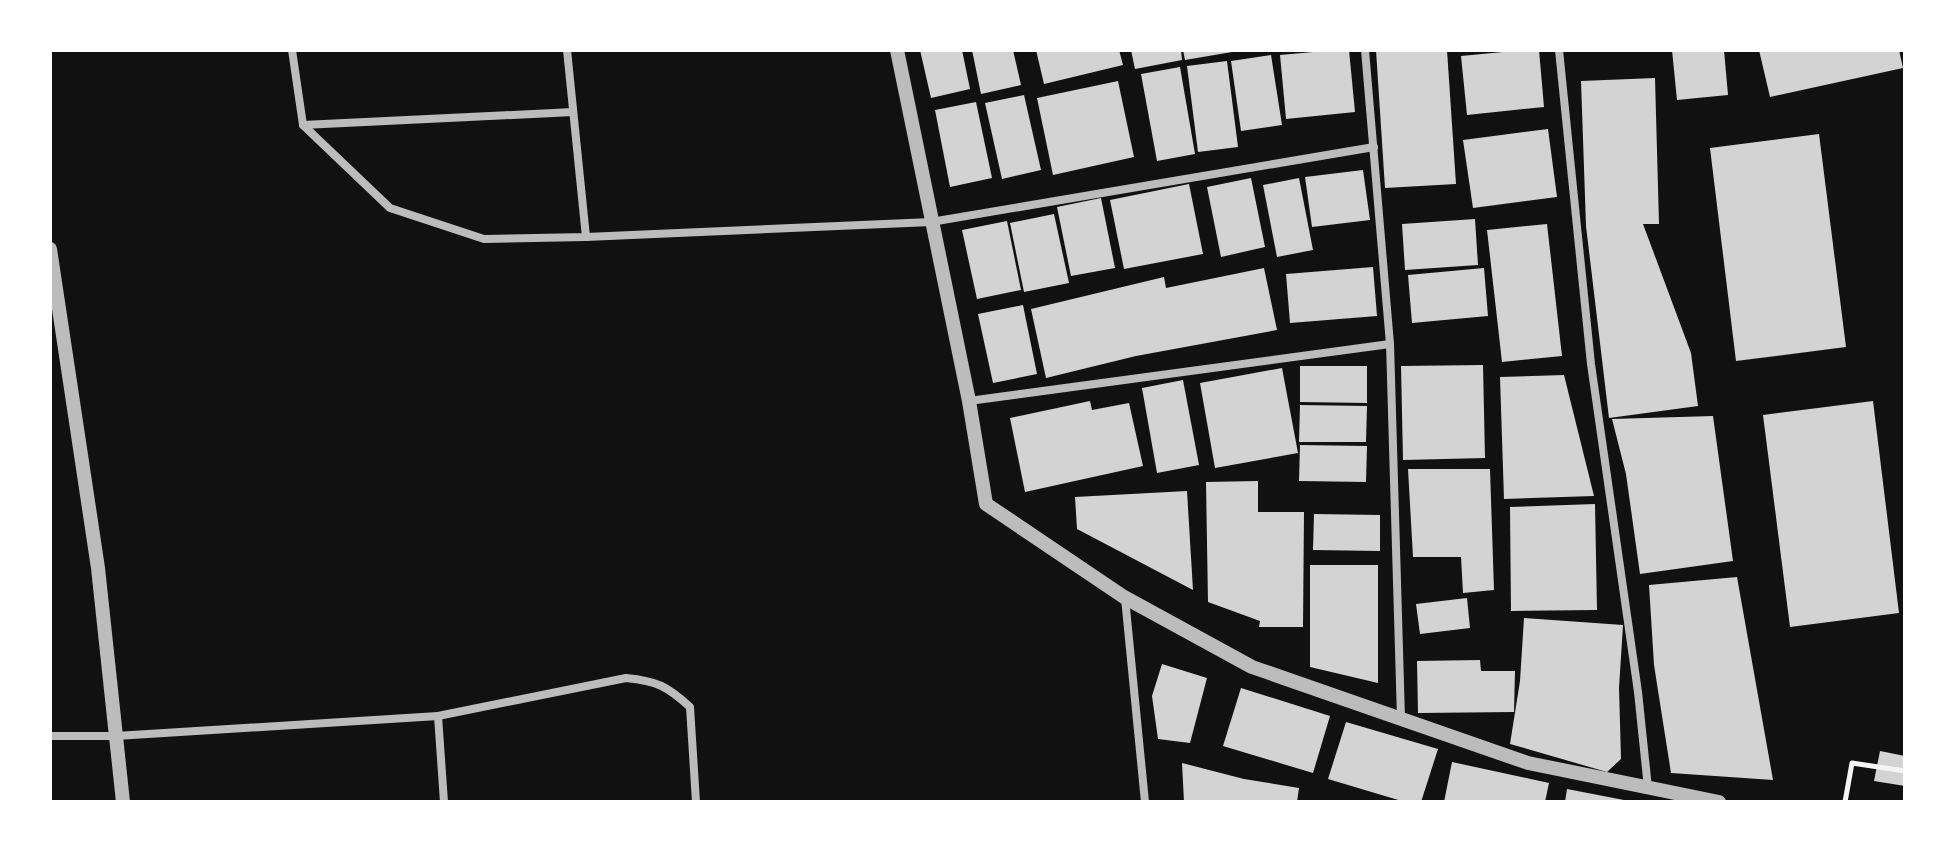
<svg xmlns="http://www.w3.org/2000/svg" width="1955" height="852" font-family="'Sofia Sans Condensed',sans-serif">
  <rect width="100%" height="100%" fill="#111"/>
  <!-- building -->
  <g fill="#d3d3d3">
    <polygon points="920,50 962,50 970,89 931,98"/>
    <polygon points="972,50 1013,50 1021,85 981,94"/>
    <polygon points="1036,50 1119,50 1123,65 1044,84"/>
    <polygon points="1131,50 1181,50 1182,60 1135,69"/>
    <polygon points="1183,50 1232,50 1232,52 1185,60"/>
    <polygon points="1335,50 1349,50 1355,112 1286,119 1280,55"/>
    <polygon points="1376,50 1447,50 1456,184 1385,188"/>
    <polygon points="1524,50 1539,50 1544,107 1467,115 1461,56"/>
    <polygon points="1672,50 1724,50 1728,95 1677,100"/>
    <polygon points="1759,50 1899,50 1903,68 1770,97"/>
    <polygon points="1271,55 1282,125 1241,131 1231,61"/>
    <polygon points="1227,61 1238,147 1198,152 1187,66"/>
    <polygon points="1180,67 1195,154 1157,161 1141,74"/>
    <polygon points="1655,78 1659,224 1643,224 1691,353 1698,406 1609,418 1586,226 1581,81"/>
    <polygon points="1118,81 1134,157 1053,175 1037,98"/>
    <polygon points="1024,95 1041,170 1002,179 985,103"/>
    <polygon points="976,102 992,178 950,187 935,110"/>
    <polygon points="1548,129 1557,197 1473,208 1463,140"/>
    <polygon points="1819,134 1846,347 1736,361 1710,148"/>
    <polygon points="1363,170 1370,220 1312,227 1305,177"/>
    <polygon points="1251,178 1265,247 1221,257 1207,187"/>
    <polygon points="1299,178 1313,250 1277,257 1263,185"/>
    <polygon points="1189,184 1203,254 1124,269 1110,200"/>
    <polygon points="1101,198 1115,268 1071,276 1057,207"/>
    <polygon points="1054,214 1069,283 1024,292 1010,223"/>
    <polygon points="1475,219 1478,265 1405,270 1402,224"/>
    <polygon points="1007,221 1021,290 977,299 962,230"/>
    <polygon points="1547,224 1562,356 1502,362 1487,230"/>
    <polygon points="1373,267 1377,316 1290,323 1286,274"/>
    <polygon points="1264,268 1277,330 1136,356 1046,378 1031,309 1164,277 1166,288"/>
    <polygon points="1484,268 1488,316 1412,323 1408,275"/>
    <polygon points="1023,305 1037,374 993,383 978,314"/>
    <polygon points="1483,365 1485,458 1403,460 1401,366"/>
    <polygon points="1300,366 1367,366 1367,403 1300,402"/>
    <polygon points="1282,368 1298,453 1215,468 1200,383"/>
    <polygon points="1564,375 1594,496 1504,499 1500,377"/>
    <polygon points="1183,380 1199,465 1157,473 1142,388"/>
    <polygon points="1090,401 1092,410 1129,403 1143,466 1025,492 1010,418"/>
    <polygon points="1873,401 1899,613 1790,627 1763,415"/>
    <polygon points="1300,405 1367,406 1366,442 1299,442"/>
    <polygon points="1713,416 1733,561 1640,574 1626,474 1612,419"/>
    <polygon points="1300,445 1367,446 1366,482 1299,481"/>
    <polygon points="1408,469 1490,469 1494,590 1463,593 1461,557 1413,557"/>
    <polygon points="1258,481 1258,512 1304,512 1303,627 1259,627 1260,621 1208,602 1206,482"/>
    <polygon points="1187,491 1193,590 1077,529 1075,497"/>
    <polygon points="1595,504 1597,610 1511,611 1510,507"/>
    <polygon points="1314,514 1380,515 1380,551 1313,550"/>
    <polygon points="1310,565 1378,565 1378,683 1310,667"/>
    <polygon points="1737,577 1773,780 1671,773 1654,665 1649,585"/>
    <polygon points="1467,598 1470,628 1420,634 1416,604"/>
    <polygon points="1524,618 1623,625 1619,688 1621,759 1607,772 1510,744 1520,681"/>
    <polygon points="1480,660 1481,671 1515,671 1514,712 1418,713 1417,661"/>
    <polygon points="1162,664 1207,678 1190,743 1158,739 1152,696"/>
    <polygon points="1241,688 1330,716 1313,773 1223,746"/>
    <polygon points="1346,722 1438,749 1421,802 1405,802 1328,779"/>
    <polygon points="1880,751 1905,756 1905,786 1874,781"/>
    <polygon points="1452,762 1549,783 1545,802 1444,802"/>
    <polygon points="1182,763 1244,779 1299,788 1297,802 1184,802"/>
    <polygon points="1567,789 1624,800 1624,802 1565,802"/>
  </g>
  <g fill="none" stroke-linecap="round" stroke-linejoin="round">
    <!-- path -->
    <polyline stroke="#f5f5f5" stroke-width="5" points="1845,802 1852,763 1905,771"/>
    <!-- minor -->
    <g stroke="#bcbcbc" stroke-width="8">
      <polyline points="292,50 303,125 390,208 484,239 586,237 931,222 1374,147"/>
      <polyline points="567,50 586,237"/>
      <polyline points="1365,50 1390,344 1401,718"/>
      <polyline points="1559,50 1591,364 1638,692 1648,788"/>
      <polyline points="303,125 573,112"/>
      <polyline points="969,401 1390,344"/>
      <polyline points="1125,598 1145,802"/>
      <polyline points="438,716 444,802"/>
      <path d="M 50,736 L 116,736 L 438,716 L 626,678 C 657,681 667,686 690,707 L 696,802"/>
    </g>
    <!-- tertiary -->
    <g stroke="#bcbcbc" stroke-width="14">
      <polyline points="897,50 969,401 986,504 1124,597 1252,667 1528,763 1719,802"/>
      <polyline points="50,249 98,568 123,802"/>
    </g>
  </g>
  <!-- border -->
  <rect width="1955" height="852" fill="none" stroke="#ffffff" stroke-width="104"/>
</svg>
